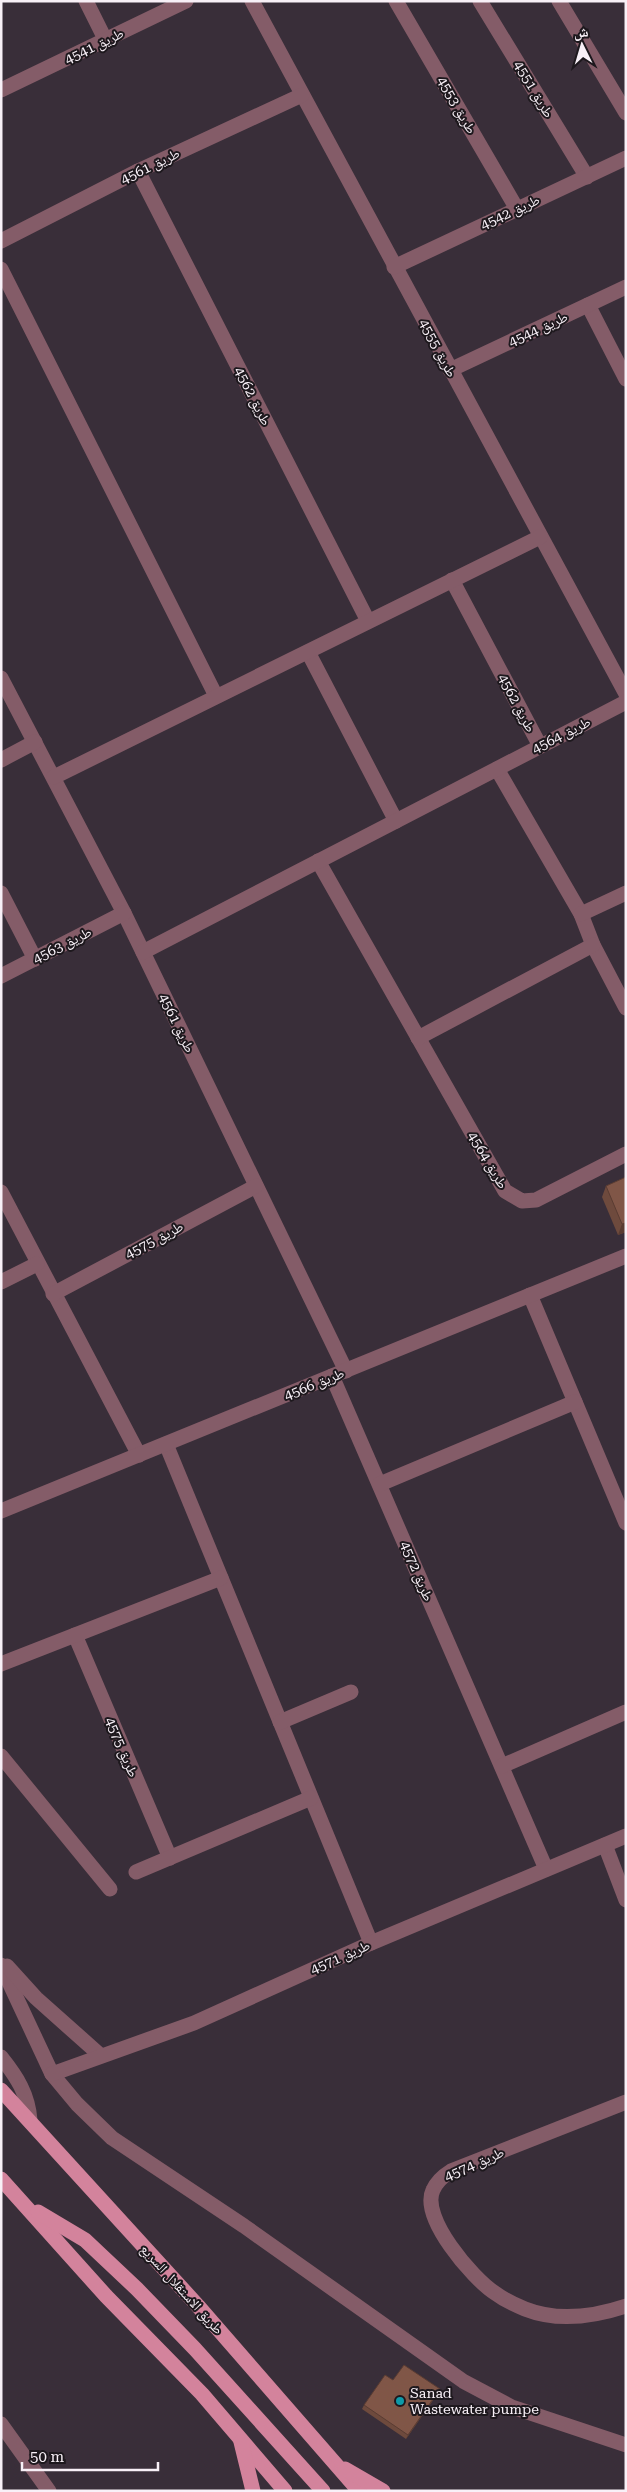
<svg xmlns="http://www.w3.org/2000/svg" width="627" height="2492" font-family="'Roboto Serif','Noto Naskh Arabic',serif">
  <rect width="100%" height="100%" fill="#392e39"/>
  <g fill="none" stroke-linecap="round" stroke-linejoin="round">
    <!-- street -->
    <g stroke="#845c68" stroke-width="15">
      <polyline points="86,1 106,41"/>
      <polyline points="252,1 626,694"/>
      <polyline points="396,1 517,209"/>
      <polyline points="480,1 587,177"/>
      <polyline points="559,1 626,113"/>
      <polyline points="1,90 186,1"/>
      <polyline points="138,171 368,621"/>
      <polyline points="1,241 138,171 302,95"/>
      <polyline points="394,267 626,158"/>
      <polyline points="1,269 216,696"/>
      <polyline points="588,305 626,379"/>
      <polyline points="450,370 626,287"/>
      <polyline points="452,580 540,746"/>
      <polyline points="308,652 396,821"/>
      <polyline points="1,678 124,913 346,1371"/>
      <polyline points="1,760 35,742"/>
      <polyline points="497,769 581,914 593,945 626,1008"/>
      <polyline points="54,777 540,537"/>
      <polyline points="318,861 505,1191 522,1201 536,1200 626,1154"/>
      <polyline points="1,893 35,959"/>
      <polyline points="581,914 626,893"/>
      <polyline points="143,952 626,702"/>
      <polyline points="1,976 124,913"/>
      <polyline points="418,1038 593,945"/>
      <polyline points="1,1192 139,1455"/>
      <polyline points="1,1282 37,1264"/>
      <polyline points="53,1294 256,1186"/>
      <polyline points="530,1295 626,1523"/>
      <polyline points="332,1376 546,1869"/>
      <polyline points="166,1444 371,1943"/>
      <polyline points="380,1484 575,1402"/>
      <polyline points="1,1511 626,1256"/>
      <polyline points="75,1635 170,1858"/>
      <polyline points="1,1664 221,1578"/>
      <polyline points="280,1722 351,1692"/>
      <polyline points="1,1756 110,1889"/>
      <polyline points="502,1766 626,1712"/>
      <polyline points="605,1845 626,1900"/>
      <polyline points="136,1872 311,1798"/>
      <polyline points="1,1965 52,2074 77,2104 112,2138 244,2226 463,2381 512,2407 626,2445"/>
      <polyline points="7,1966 36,1998 100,2055"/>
      <path d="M 1,2057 C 17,2077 28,2094 30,2120"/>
      <polyline points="52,2074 194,2023 371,1943 626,1836"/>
      <path d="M 626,2102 L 451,2171 C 443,2176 437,2181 433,2190 C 420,2217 472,2278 495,2293 C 503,2299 515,2305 525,2309 C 558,2322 593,2317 626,2306"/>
      <polyline points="1,2424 49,2491"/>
    </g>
    <!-- primary -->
    <g stroke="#d3839c" stroke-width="15">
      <polyline points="1,2090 198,2306 359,2491"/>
      <polyline points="1,2179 106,2296 202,2394 285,2491"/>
      <polyline points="38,2212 85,2240 137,2289 195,2349 323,2491"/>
      <polyline points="241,2442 253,2491"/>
      <polyline points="345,2469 383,2491"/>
    </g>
  </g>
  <!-- wall -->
  <g fill="#6e4a3d">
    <polygon points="626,1177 626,1232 618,1235 602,1197 606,1186"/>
    <polygon points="393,2380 440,2389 438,2393 406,2439 362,2409 364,2405"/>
  </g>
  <!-- shaded-wall -->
  <g fill="#5a3c32">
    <polygon points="626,1223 626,1232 618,1235 622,1224"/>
    <polygon points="440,2389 438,2393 406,2439 408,2435"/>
  </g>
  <!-- building -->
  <g fill="#805647" stroke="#5a3c32">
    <polygon points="626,1177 626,1223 622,1224 606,1186"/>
    <polygon points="404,2365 440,2389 408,2435 364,2405 385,2375 393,2380"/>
  </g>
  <!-- markers -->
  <circle fill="#0f9aa8" stroke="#1d181d" stroke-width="2" cx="400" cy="2401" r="5"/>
  <g text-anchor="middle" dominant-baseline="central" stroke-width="4" stroke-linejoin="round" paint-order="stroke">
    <!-- street labels -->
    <g font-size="14" fill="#f8f0f7" stroke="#1d181d">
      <text transform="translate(94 46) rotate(-26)">طريق 4541</text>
      <text transform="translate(534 89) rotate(59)">طريق 4551</text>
      <text transform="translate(457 105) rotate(60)">طريق 4553</text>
      <text transform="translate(150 166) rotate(-26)">طريق 4561</text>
      <text transform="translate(510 212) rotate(-25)">طريق 4542</text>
      <text transform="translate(538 329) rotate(-25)">طريق 4544</text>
      <text transform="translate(438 348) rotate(62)">طريق 4555</text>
      <text transform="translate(253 396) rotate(63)">طريق 4562</text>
      <text transform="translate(517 703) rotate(62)">طريق 4562</text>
      <text transform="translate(561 735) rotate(-27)">طريق 4564</text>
      <text transform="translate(62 945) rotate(-27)">طريق 4563</text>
      <text transform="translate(177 1023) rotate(64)">طريق 4561</text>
      <text transform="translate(488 1160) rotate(59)">طريق 4564</text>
      <text transform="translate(154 1240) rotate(-28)">طريق 4575</text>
      <text transform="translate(314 1384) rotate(-22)">طريق 4566</text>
      <text transform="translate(417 1571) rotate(67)">طريق 4572</text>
      <text transform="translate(122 1747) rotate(67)">طريق 4575</text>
      <text transform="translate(340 1957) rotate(-24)">طريق 4571</text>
      <text transform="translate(474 2164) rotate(-24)">طريق 4574</text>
      <text transform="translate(182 2289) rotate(48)">طريق الاستقلال السريع</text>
    </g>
    <!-- poi labels -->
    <g font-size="14" fill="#f8f0f7" stroke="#1d181d" text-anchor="start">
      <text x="410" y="2393">Sanad<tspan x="410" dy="16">Wastewater pumpe</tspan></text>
    </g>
  </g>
  <!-- border -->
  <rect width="627" height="2492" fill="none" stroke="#f8f0f7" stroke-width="5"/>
  <!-- north arrow -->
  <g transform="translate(582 45) rotate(355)" stroke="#1d181d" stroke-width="4" paint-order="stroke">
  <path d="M0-4L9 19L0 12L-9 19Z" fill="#f8f0f7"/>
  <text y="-8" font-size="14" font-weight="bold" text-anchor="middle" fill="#f8f0f7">ش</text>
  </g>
  <!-- scale -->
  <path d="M22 2462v8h136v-8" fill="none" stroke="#f8f0f7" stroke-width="2.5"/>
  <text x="30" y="2462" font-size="15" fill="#f8f0f7" stroke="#1d181d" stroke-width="4" paint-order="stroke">50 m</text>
</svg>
